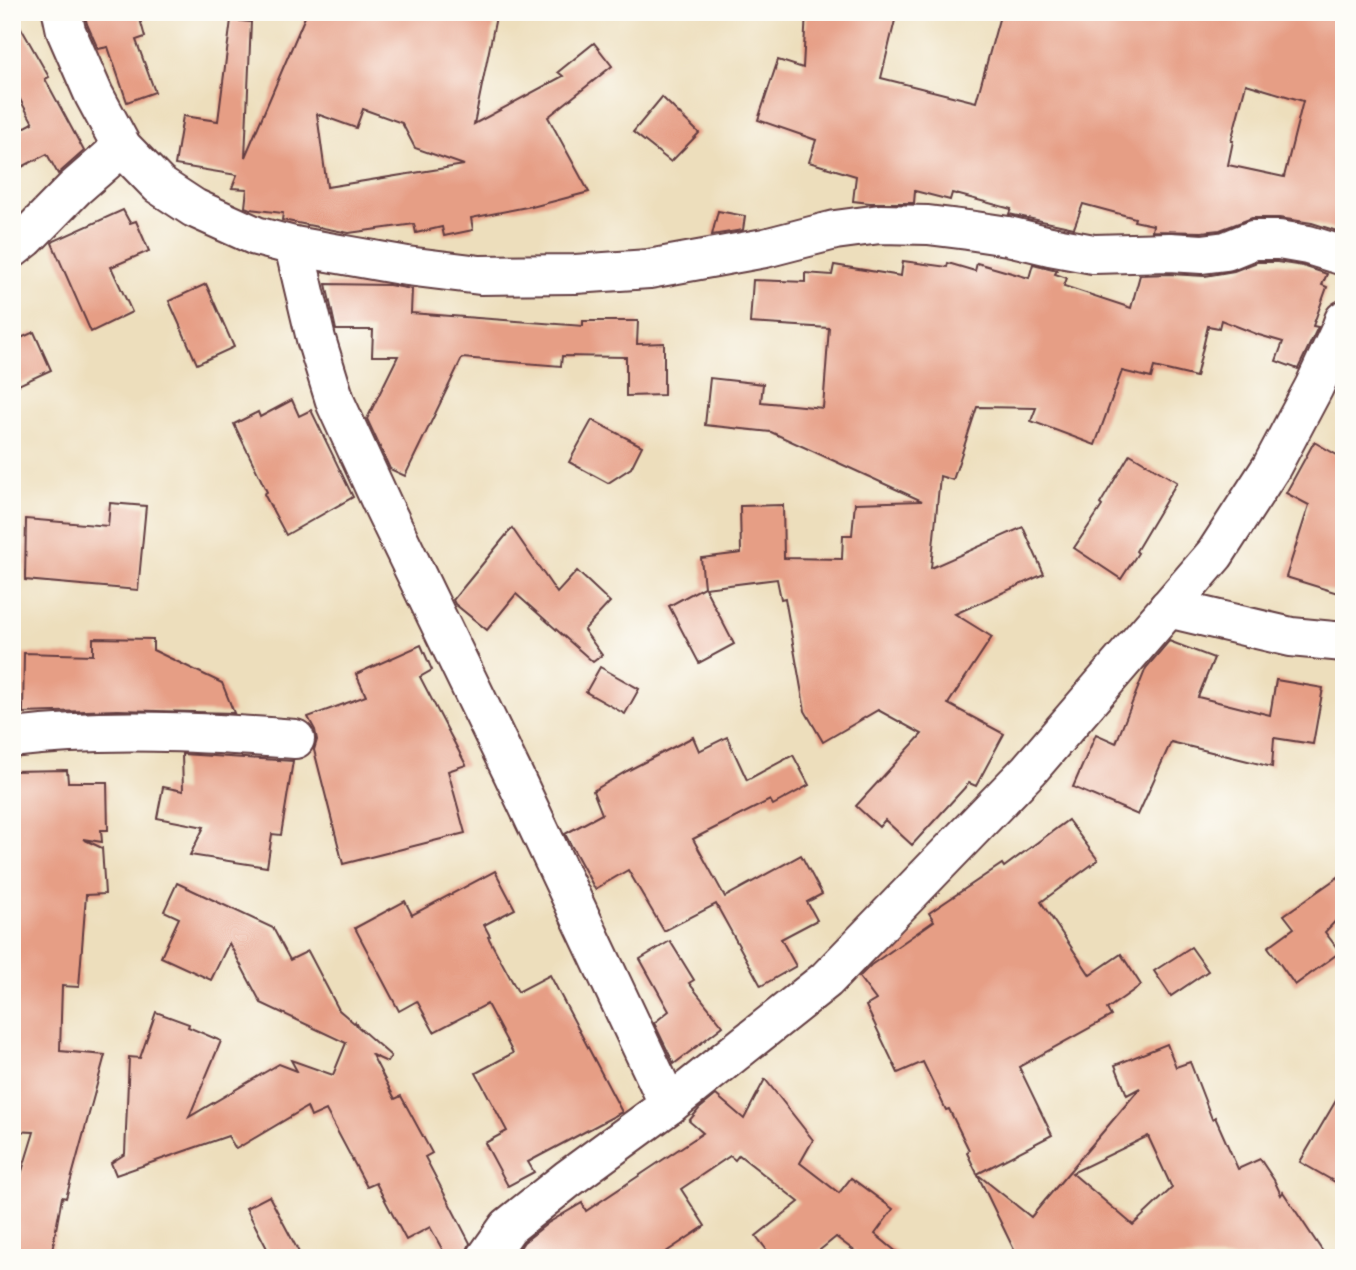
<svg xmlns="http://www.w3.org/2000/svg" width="1356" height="1270" font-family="'Comic Neue',sans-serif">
  <rect width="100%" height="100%" fill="#fdfcf7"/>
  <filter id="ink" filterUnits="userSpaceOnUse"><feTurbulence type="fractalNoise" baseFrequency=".0143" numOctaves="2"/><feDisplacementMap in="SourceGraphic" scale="14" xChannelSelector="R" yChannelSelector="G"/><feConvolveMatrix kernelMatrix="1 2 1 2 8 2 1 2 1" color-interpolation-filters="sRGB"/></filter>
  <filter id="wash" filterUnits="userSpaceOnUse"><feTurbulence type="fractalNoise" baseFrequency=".00686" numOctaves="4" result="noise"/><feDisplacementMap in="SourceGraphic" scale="28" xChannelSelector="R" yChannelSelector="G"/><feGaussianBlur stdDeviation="1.57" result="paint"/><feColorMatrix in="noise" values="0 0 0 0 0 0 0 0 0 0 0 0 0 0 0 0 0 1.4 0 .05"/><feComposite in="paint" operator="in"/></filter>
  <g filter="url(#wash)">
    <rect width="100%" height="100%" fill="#eddebc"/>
    <g id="blocks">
      <!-- building -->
      <g fill="#e69e85" fill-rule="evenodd">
        <polygon points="12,12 49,77 45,79 84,151 58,174 47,154 12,172 12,134 33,123 12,85"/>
        <polygon points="84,12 138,12 145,37 136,40 155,92 127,102 108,47 98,49 87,24"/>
        <path d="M 307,12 L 497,12 L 474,124 L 563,76 L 558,72 L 594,43 L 612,66 L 548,117 L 589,192 L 532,207 L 532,206 L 471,218 L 473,230 L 444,236 L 442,227 L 416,233 L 414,224 L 349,233 L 282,220 L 283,213 L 250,209 L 245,207 L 247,189 L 232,188 L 237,175 L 175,165 L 183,116 L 218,121 L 231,20 L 251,22 L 245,157 ZM 363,109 L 402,123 L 415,148 L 464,165 L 327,187 L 317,114 L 356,128 Z"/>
        <path d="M 806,12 L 897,12 L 881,78 L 976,102 L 1001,12 L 1313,12 L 1344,21 L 1343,233 L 1312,223 L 1279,218 L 1252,218 L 1220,230 L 1201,232 L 1152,231 L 1153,225 L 1134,221 L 1135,218 L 1083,204 L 1074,228 L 1009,214 L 1011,209 L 952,193 L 950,200 L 915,191 L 914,203 L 870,203 L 853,201 L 856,176 L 809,162 L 816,140 L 758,120 L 778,60 L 803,68 ZM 1246,84 L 1303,101 L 1284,177 L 1228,165 L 1233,141 L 1231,141 Z"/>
        <polygon points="662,97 699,133 671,162 633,132"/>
        <polygon points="123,210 130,223 136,221 149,251 111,267 132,312 91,332 52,243 54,241"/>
        <polygon points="718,211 745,216 743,230 712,235"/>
        <polygon points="903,261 947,267 948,263 975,271 977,263 1029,278 1033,264 1057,270 1055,274 1067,278 1064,286 1131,308 1140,275 1170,274 1205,276 1234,271 1257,262 1277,262 1303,266 1327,274 1322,285 1327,287 1313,326 1318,327 1298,369 1276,361 1283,342 1259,335 1221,320 1219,328 1208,326 1196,377 1154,367 1151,378 1122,371 1095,445 1031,421 1036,408 977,407 953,480 940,476 931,568 1023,527 1044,574 955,614 992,637 948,704 1004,734 976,786 969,783 912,845 885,820 879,827 856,806 922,734 878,710 823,742 805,711 785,598 781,599 777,579 705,588 734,644 699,663 669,606 704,587 701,558 741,553 740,506 783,505 784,558 842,559 843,535 852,535 855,503 922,501 771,432 705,425 710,378 763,384 761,402 823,408 829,328 750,323 753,280 805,282 805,273 832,275 834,265 901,276"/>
        <polygon points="206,284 234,347 197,364 169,301"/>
        <polygon points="326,284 389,285 412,289 411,313 583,326 583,321 638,321 637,344 664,343 664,395 626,396 626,357 562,356 561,366 462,358 405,476 390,469 367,419 398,356 372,356 373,330 336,330"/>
        <polygon points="34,332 51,370 12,388 12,342"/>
        <polygon points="292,400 299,416 311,410 353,497 286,535 264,494 267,492 234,424 258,412 260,417"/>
        <polygon points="592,420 642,446 631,468 608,483 569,462"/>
        <polygon points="1314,442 1344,459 1344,595 1286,577 1309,505 1286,493"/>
        <polygon points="1130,454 1177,482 1136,551 1138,553 1121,579 1074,548 1102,506 1100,504"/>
        <polygon points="110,503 146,506 138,590 25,580 26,519 108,526"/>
        <polygon points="512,528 557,593 577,571 610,602 584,630 602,655 593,662 516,594 487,630 455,604 453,600"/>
        <polygon points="93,638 153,639 153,650 222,683 234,713 118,710 23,713 24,653 93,655"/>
        <polygon points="1169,641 1214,658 1198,697 1270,715 1276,680 1323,688 1313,744 1274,738 1272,767 1171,742 1138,815 1073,787 1096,734 1116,743 1146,668"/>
        <polygon points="421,645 432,670 420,677 466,765 448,771 465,833 343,864 314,750 317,740 315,730 308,717 366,696 356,674"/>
        <polygon points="600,667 639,689 625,714 586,692"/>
        <polygon points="693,737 699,751 727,737 747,780 793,755 809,785 773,805 770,800 693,839 725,897 801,855 822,894 807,902 817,920 781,939 796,966 761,986 716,904 664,931 628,870 595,889 565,834 602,814 593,791 627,771"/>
        <polygon points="182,754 293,761 281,835 272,834 267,867 190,855 204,827 157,818 163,787 183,791"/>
        <polygon points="67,770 68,782 107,782 108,830 101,830 102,842 83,839 102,848 105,894 86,895 79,987 62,986 60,1051 105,1055 66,1198 62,1197 51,1256 12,1249 12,1204 34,1132 12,1131 12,771"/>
        <path d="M 1068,820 L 1098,860 L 1041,902 L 1090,975 L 1121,954 L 1141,985 L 1107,1009 L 1111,1016 L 1019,1067 L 1052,1135 L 977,1174 L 1031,1217 L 1140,1088 L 1127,1095 L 1115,1065 L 1167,1044 L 1176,1067 L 1190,1062 L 1212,1119 L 1215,1117 L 1238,1169 L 1260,1159 L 1274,1180 L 1281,1195 L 1283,1192 L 1327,1258 L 1018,1258 L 967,1153 L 969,1150 L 949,1109 L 946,1110 L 923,1062 L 898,1073 L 866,1006 L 876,1000 L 859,977 L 871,965 L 934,921 L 929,913 L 1002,864 L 1004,867 ZM 1148,1136 L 1172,1188 L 1133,1225 L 1072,1173 Z"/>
        <polygon points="495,871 515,909 484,925 490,936 488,937 518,992 550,975 622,1112 528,1162 534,1172 508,1186 485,1143 507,1131 476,1073 513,1053 487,1004 434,1032 417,1001 399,1011 355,928 405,901 412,915"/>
        <polygon points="1344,873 1344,912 1325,932 1340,952 1295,985 1268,947 1294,928 1284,915"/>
        <polygon points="177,883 273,928 290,960 308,951 339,1010 354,1023 355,1022 357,1026 391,1056 387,1062 372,1055 395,1099 401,1096 432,1153 425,1157 470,1243 464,1258 447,1258 430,1227 406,1240 376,1183 367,1187 326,1110 311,1117 307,1107 236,1149 228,1136 116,1175 111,1163 125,1154 129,1057 140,1058 156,1012 189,1024 188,1027 221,1041 189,1117 279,1064 297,1071 291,1060 333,1075 346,1043 261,1003 229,943 211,980 161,957 179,918 164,911"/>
        <polygon points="670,941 694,980 689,983 723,1026 674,1064 654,1023 669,1011 640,959"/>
        <polygon points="1191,947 1208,971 1171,996 1154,971"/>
        <polygon points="765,1079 813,1140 800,1163 839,1193 851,1178 893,1209 875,1234 904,1258 864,1258 836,1237 810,1258 773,1258 756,1236 799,1202 739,1155 735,1160 730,1156 681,1189 705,1226 657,1258 513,1258 524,1242 548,1223 582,1203 586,1211 703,1133 689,1121 699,1109 716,1095 744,1119"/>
        <polygon points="1344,1087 1344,1187 1300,1162"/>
        <polygon points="269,1196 302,1258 272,1258 246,1208"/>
      </g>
    </g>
  </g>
  <g filter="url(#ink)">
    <use href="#blocks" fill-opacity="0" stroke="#623c41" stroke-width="2"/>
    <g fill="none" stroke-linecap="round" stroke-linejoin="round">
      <defs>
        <g id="minor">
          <polyline points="62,12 66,31 94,95 122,147 159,185 194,208 256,236 294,246 407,266 480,275 575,274 649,269 765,248 835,230 880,224 928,225 968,230 1008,236 1050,246 1093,254 1170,252 1202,254 1226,251 1253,240 1279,240 1308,245 1344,256"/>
          <polyline points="294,246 316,339 336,404 383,506 513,774 669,1105"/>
          <polyline points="12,249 26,238 75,188 122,147"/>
          <polyline points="1168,608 1291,637 1344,642"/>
          <path d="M 12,738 C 106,727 201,732 295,739"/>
          <polyline points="486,1258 508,1227 568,1179 669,1105 826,980 1029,770 1215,554 1272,466 1314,387 1340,331 1344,320"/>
        </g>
      </defs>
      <!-- minor casing -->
      <use href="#minor" stroke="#623c41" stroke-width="42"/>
      <!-- minor -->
      <use href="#minor" stroke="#fff" stroke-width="38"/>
    </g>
  </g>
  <!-- margin -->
  <rect width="1356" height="1270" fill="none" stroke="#fdfcf7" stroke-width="42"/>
</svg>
